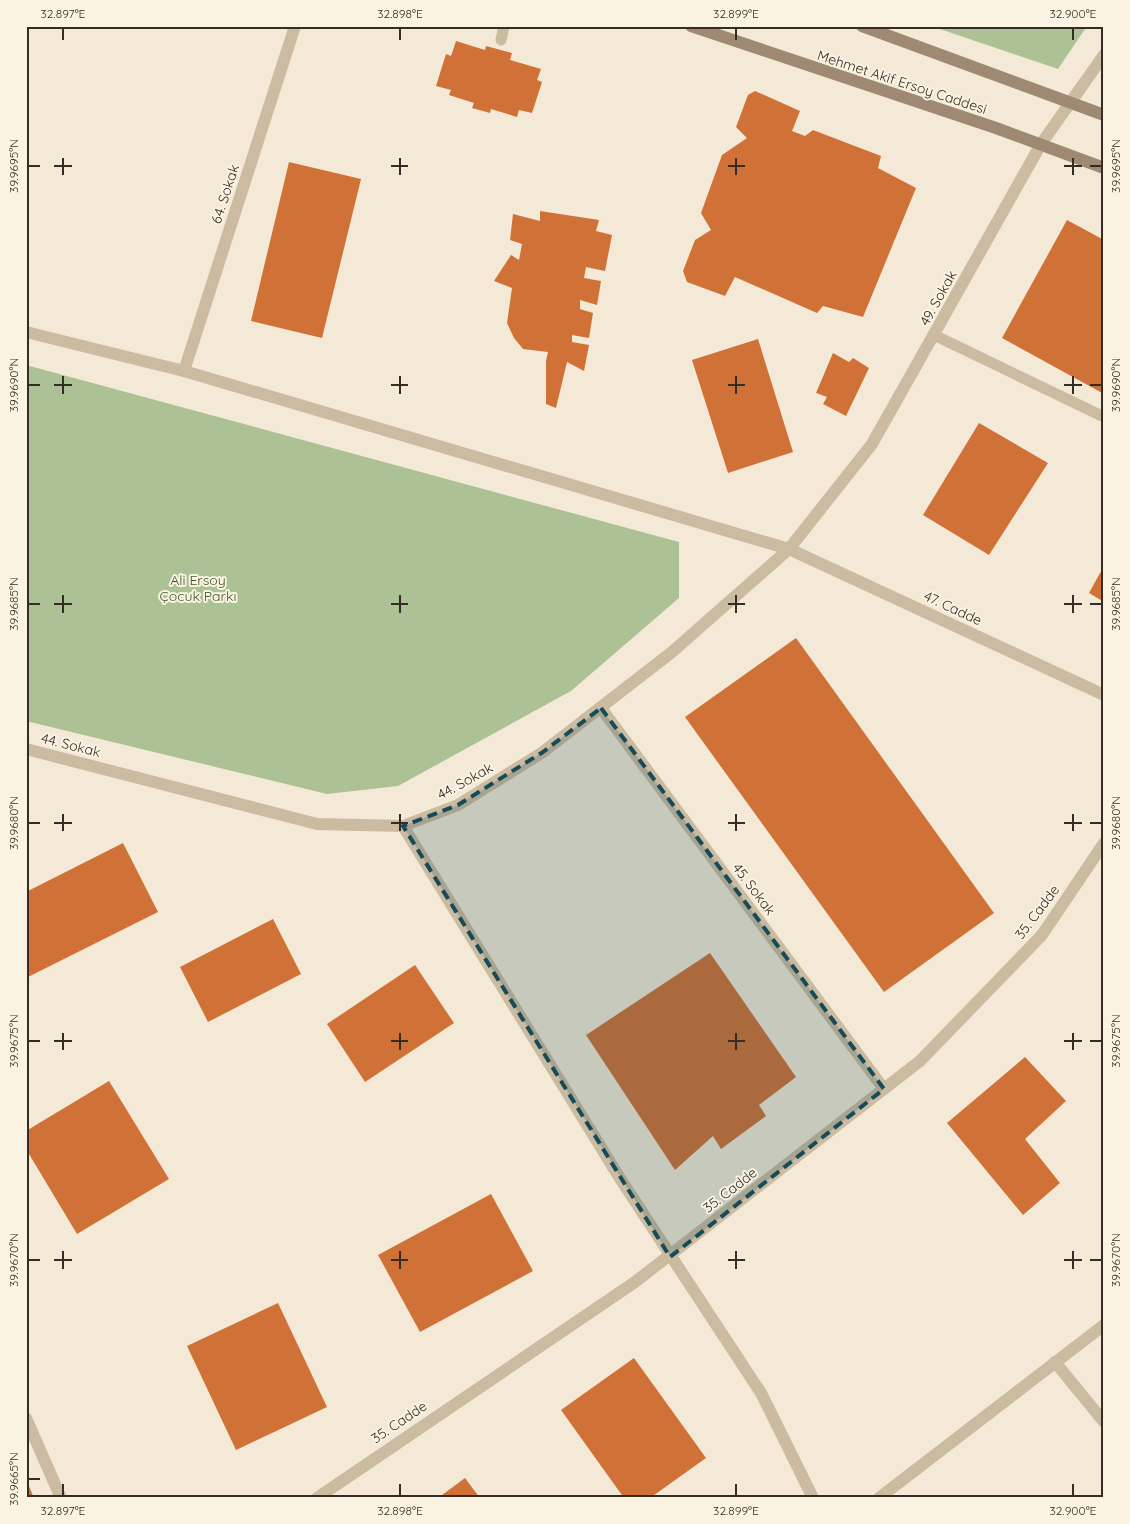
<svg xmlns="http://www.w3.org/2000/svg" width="1130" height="1524" font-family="Quicksand,sans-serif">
  <rect width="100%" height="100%" fill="#f3e9d6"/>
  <!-- green -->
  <g fill="#acc295">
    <polygon points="931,26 1087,26 1058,69"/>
    <polygon points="26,365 679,542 679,598 571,691 398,786 327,794 26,721"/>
  </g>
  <!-- building -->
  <g fill="#d07237">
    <polygon points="456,41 485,50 486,46 512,53 510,60 541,69 537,80 542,82 532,113 519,110 517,117 491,109 490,113 472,108 474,103 449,95 451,90 436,86 446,54 451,56"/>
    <polygon points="755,91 800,111 792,131 805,136 813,130 881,156 878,168 916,188 863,317 823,306 817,313 735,277 725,296 687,282 683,271 695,240 711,230 701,213 722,155 747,138 736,127 748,95"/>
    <polygon points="289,162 361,179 322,338 251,321"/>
    <polygon points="540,211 599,220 596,231 612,235 605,271 586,267 584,278 601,281 597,305 580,300 580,309 593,313 589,338 572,335 572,342 589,345 584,371 567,362 556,408 546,404 546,361 548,352 523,349 514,338 507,323 512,288 494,281 511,255 519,260 522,244 510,240 513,214 540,221"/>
    <polygon points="1067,220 1104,240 1104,394 1002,338"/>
    <polygon points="758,339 793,452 728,473 692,360"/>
    <polygon points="833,353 849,362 853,358 869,368 846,416 823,404 827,397 816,393"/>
    <polygon points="979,423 1048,463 989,555 923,515"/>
    <polygon points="1104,566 1104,602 1089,593"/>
    <polygon points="796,638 994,913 884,992 685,717"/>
    <polygon points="123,843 158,912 26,978 26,892"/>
    <polygon points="273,919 301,974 208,1022 180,967"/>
    <polygon points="710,953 796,1077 759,1105 766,1116 721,1149 713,1136 675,1170 586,1035"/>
    <polygon points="415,965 454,1023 365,1082 327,1024"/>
    <polygon points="1025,1057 1066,1101 1025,1139 1060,1183 1023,1215 947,1123"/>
    <polygon points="109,1081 169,1179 77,1234 26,1149 26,1131"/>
    <polygon points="491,1194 533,1271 420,1332 378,1255"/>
    <polygon points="278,1303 327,1407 236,1450 187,1346"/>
    <polygon points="634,1358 706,1458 650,1498 624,1498 561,1410"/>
    <polygon points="465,1478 480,1498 438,1498"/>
    <polygon points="26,1479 34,1498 26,1498"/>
  </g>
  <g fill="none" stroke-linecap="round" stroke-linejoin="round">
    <!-- service -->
    <g stroke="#cbbba1" stroke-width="11">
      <polyline points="501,40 504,26"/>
      <polyline points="934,335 1104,417"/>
    </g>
    <!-- minor -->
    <g stroke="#cbbba1" stroke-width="12">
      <polyline points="26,332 184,371 789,549"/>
      <polyline points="184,371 295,26"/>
      <polyline points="601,708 884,1089"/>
      <polyline points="26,749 317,824 403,826 458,805 543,752 672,652 789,549 872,444 1041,144 1104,55"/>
      <polyline points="403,826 621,1180 761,1393 813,1498"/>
      <polyline points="1055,1362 1104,1422"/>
      <polyline points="26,1418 61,1498"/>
      <polyline points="879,1498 1104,1325"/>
    </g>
    <!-- tertiary -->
    <g stroke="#cbbba1" stroke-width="12">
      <polyline points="789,549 1104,695"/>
      <polyline points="317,1498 635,1282 920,1061 1042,935 1104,843"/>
    </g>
    <!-- secondary -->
    <g stroke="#9f8973" stroke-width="12">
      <polyline points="691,26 996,128 1104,168"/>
      <polyline points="862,26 1104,115"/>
    </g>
  </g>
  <!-- marked area -->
  <path fill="#174b59" fill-opacity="0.2" stroke="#174b59" stroke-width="4" stroke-dasharray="10 6" stroke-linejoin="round" d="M 601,708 L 884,1089 L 670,1257 L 403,826 L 458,805 L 543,752 Z"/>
  <!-- ticks -->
  <path fill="none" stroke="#352c25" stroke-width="2" d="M 63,28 L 63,40M 400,28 L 400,40M 736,28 L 736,40M 1073,28 L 1073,40M 63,158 L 63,175M 400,158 L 400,175M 736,158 L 736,175M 1073,158 L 1073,175M 28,166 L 40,166M 54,166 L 72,166M 391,166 L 408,166M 728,166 L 745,166M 1064,166 L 1082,166M 1090,166 L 1102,166M 63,376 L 63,394M 400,376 L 400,394M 736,376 L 736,394M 1073,376 L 1073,394M 28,385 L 40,385M 54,385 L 72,385M 391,385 L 408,385M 728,385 L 745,385M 1064,385 L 1082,385M 1090,385 L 1102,385M 63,595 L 63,613M 400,595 L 400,613M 736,595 L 736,613M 1073,595 L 1073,613M 28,604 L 40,604M 54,604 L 72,604M 391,604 L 408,604M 728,604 L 745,604M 1064,604 L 1082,604M 1090,604 L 1102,604M 63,814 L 63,831M 400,814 L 400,831M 736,814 L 736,831M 1073,814 L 1073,831M 28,823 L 40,823M 54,823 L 72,823M 391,823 L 408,823M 728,823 L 745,823M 1064,823 L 1082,823M 1090,823 L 1102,823M 63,1033 L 63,1050M 400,1033 L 400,1050M 736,1033 L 736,1050M 1073,1033 L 1073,1050M 28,1041 L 40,1041M 54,1041 L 72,1041M 391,1041 L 408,1041M 728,1041 L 745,1041M 1064,1041 L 1082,1041M 1090,1041 L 1102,1041M 63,1251 L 63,1269M 400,1251 L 400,1269M 736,1251 L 736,1269M 1073,1251 L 1073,1269M 28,1260 L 40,1260M 54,1260 L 72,1260M 391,1260 L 408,1260M 728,1260 L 745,1260M 1064,1260 L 1082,1260M 1090,1260 L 1102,1260M 28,1479 L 40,1479M 63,1484 L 63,1496M 400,1484 L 400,1496M 736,1484 L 736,1496M 1073,1484 L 1073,1496"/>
  <g text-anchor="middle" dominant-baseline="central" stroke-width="4" stroke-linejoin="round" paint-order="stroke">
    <!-- street labels -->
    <g font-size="14" fill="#352c25" stroke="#faf3e2">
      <text transform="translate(902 82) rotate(18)">Mehmet Akif Ersoy Caddesi</text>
      <text transform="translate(225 194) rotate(-72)">64. Sokak</text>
      <text transform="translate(938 298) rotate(-61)">49. Sokak</text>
      <text transform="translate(953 608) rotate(25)">47. Cadde</text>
      <text transform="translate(71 745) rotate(14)">44. Sokak</text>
      <text transform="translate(465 781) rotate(-29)">44. Sokak</text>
      <text transform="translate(754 889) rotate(53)">45. Sokak</text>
      <text transform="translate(1037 912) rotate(-53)">35. Cadde</text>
      <text transform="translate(730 1190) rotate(-38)">35. Cadde</text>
      <text transform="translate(399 1422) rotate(-34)">35. Cadde</text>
    </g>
    <!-- park labels -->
    <g font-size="14" fill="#3d5527" stroke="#faf3e2">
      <text x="198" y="580">Ali Ersoy<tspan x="198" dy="16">Çocuk Parkı</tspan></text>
    </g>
  </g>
  <!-- border -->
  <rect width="1130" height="1524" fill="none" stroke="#faf3e2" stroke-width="55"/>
  <rect x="28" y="28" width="1074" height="1468" fill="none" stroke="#352c25" stroke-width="2"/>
  <g font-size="12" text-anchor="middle" fill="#352c25">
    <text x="63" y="18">32.897°E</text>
    <text x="400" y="18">32.898°E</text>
    <text x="736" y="18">32.899°E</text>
    <text x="1073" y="18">32.900°E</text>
    <text transform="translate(14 166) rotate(-90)" y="4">39.9695°N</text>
    <text transform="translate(1116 166) rotate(-90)" y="4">39.9695°N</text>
    <text transform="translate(14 385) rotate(-90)" y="4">39.9690°N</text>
    <text transform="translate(1116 385) rotate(-90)" y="4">39.9690°N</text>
    <text transform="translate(14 604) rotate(-90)" y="4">39.9685°N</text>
    <text transform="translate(1116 604) rotate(-90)" y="4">39.9685°N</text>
    <text transform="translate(14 823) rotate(-90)" y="4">39.9680°N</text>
    <text transform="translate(1116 823) rotate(-90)" y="4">39.9680°N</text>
    <text transform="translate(14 1041) rotate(-90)" y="4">39.9675°N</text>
    <text transform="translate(1116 1041) rotate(-90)" y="4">39.9675°N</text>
    <text transform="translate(14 1260) rotate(-90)" y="4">39.9670°N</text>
    <text transform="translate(1116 1260) rotate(-90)" y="4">39.9670°N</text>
    <text transform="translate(14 1479) rotate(-90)" y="4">39.9665°N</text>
    <text x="63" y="1515">32.897°E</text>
    <text x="400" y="1515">32.898°E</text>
    <text x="736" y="1515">32.899°E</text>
    <text x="1073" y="1515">32.900°E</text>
  </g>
</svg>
